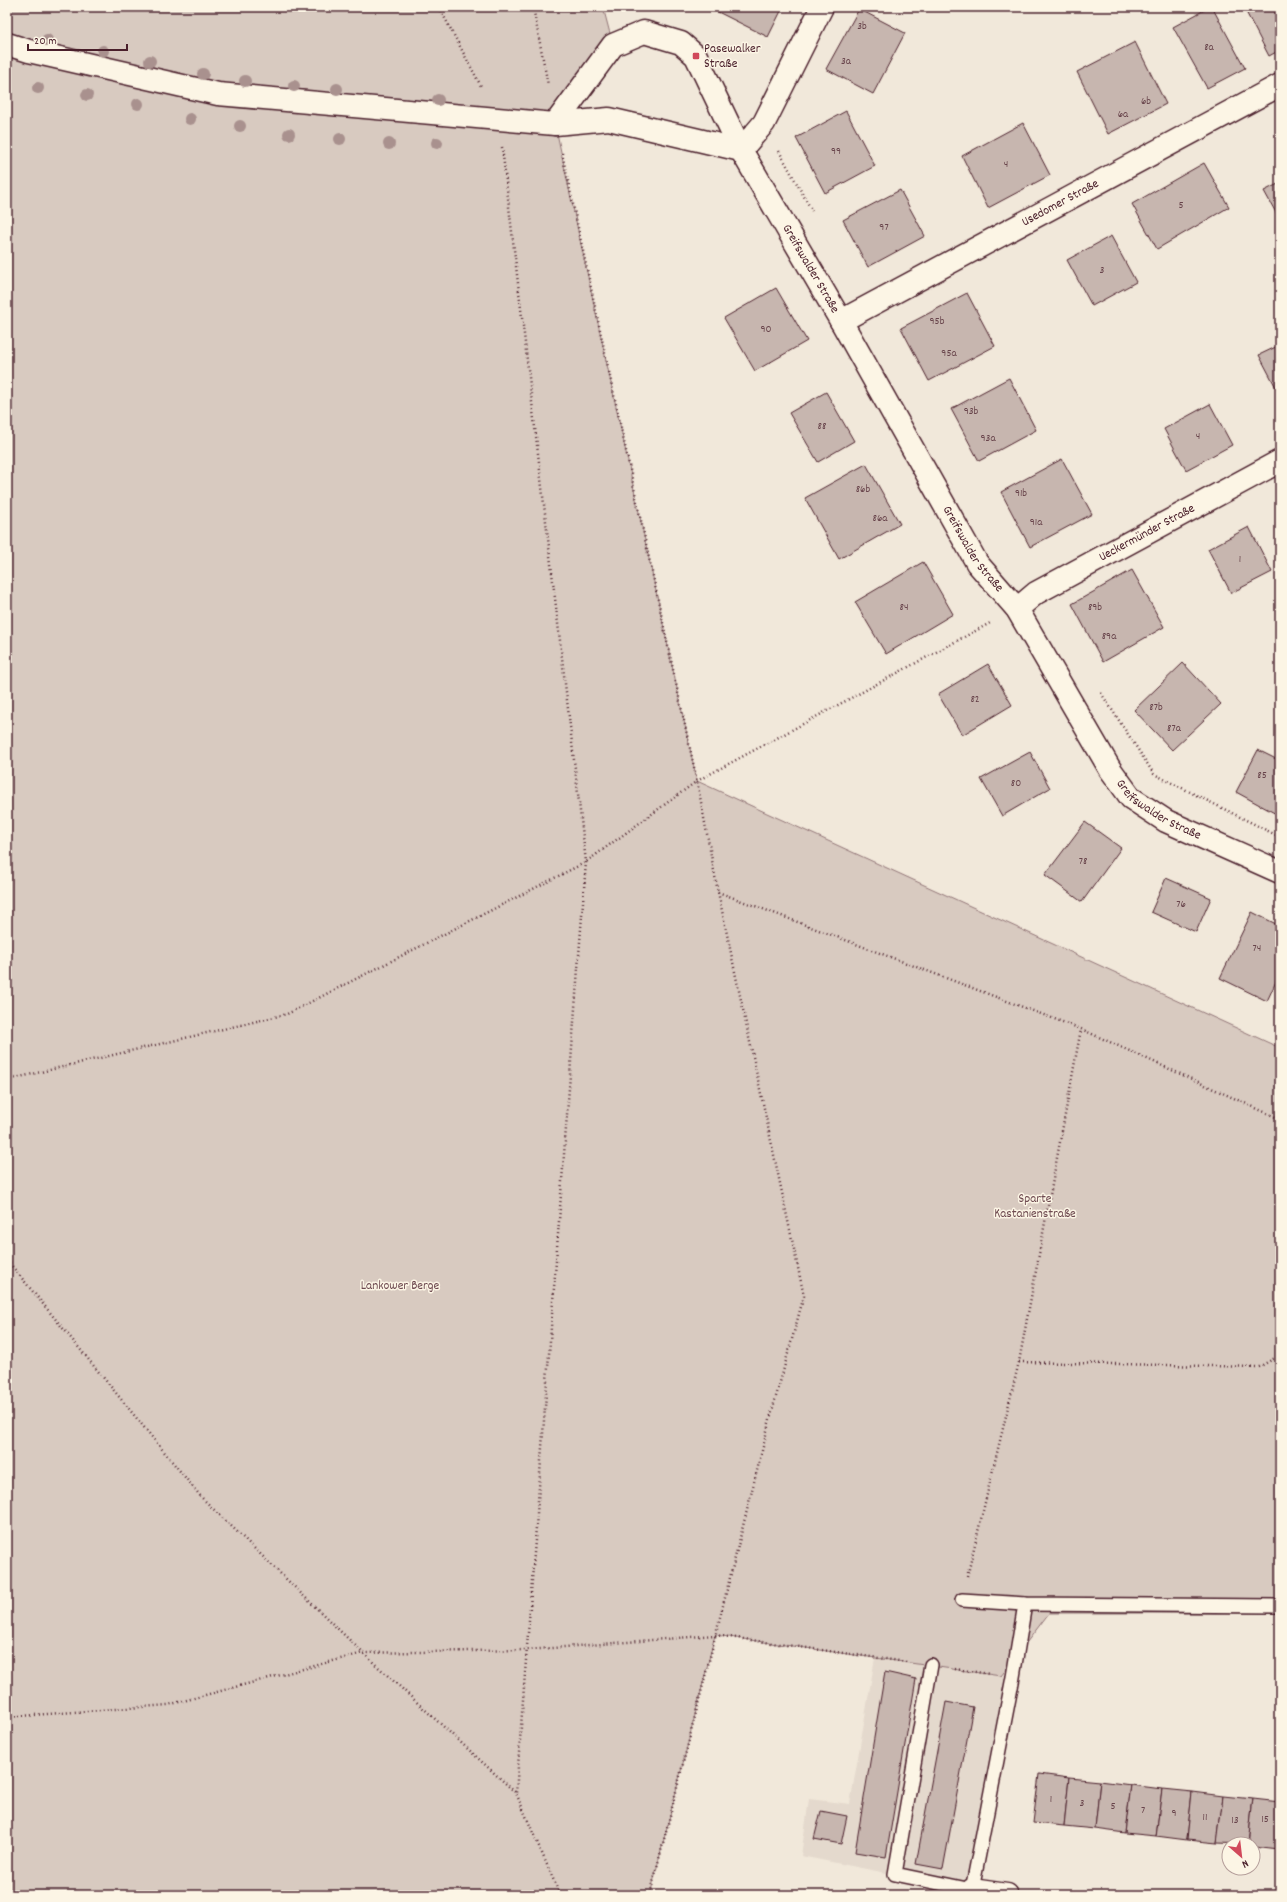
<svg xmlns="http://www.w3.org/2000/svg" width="1287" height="1902" font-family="Dekko,sans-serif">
  <rect width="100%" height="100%" fill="#f1e8da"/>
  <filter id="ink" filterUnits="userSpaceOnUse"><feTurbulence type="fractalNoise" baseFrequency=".025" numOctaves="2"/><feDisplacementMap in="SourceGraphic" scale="8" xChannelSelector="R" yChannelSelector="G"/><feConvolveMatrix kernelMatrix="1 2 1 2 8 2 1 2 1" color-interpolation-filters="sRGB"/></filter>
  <g filter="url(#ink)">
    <!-- built -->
    <polygon fill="#e4d9cd" points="875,1658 1013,1677 972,1890 801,1856 809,1799 850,1804"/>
    <!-- green -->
    <polygon fill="#d8cac0" stroke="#917476" points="7,7 603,7 613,45 555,124 697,781 1280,1048 1280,1613 1049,1613 1001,1676 715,1635 650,1895 7,1895"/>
    <!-- building -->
    <g fill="#c7b6af" stroke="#4a1f2b">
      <polygon points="718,7 783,7 768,37 716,11"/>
      <polygon points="1210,7 1212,7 1245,68 1207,88 1173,27"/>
      <polygon points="1245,7 1280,7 1280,50 1269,56 1244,8"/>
      <polygon points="859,9 905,33 873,94 826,69"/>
      <polygon points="1135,42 1166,104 1108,134 1077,72"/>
      <polygon points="846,111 875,166 825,193 796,138"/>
      <polygon points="1023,123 1050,175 988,208 962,156"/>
      <polygon points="1204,163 1229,207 1157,249 1132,204"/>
      <polygon points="1280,183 1280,220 1264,191"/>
      <polygon points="900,190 925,236 868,267 843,220"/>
      <polygon points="1111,236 1136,282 1092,306 1067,260"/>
      <polygon points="776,288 807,341 755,371 724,318"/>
      <polygon points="967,293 995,346 929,381 901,328"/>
      <polygon points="1280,345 1280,395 1259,355"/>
      <polygon points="1009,378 1036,430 979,461 951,409"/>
      <polygon points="826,392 854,441 818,462 789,413"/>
      <polygon points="1210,404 1232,445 1186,470 1164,429"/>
      <polygon points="1062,459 1092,514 1030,547 1001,492"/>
      <polygon points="866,464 900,524 839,559 805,498"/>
      <polygon points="1249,527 1272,572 1231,593 1208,549"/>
      <polygon points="923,562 953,614 886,654 855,602"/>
      <polygon points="1132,570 1164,627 1103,662 1072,604"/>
      <polygon points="1183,663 1221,704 1172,750 1134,710"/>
      <polygon points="988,664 1012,705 962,735 938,694"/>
      <polygon points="1258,750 1280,761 1280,816 1236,792"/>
      <polygon points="1030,752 1050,788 1002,816 981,779"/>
      <polygon points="1085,822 1121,848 1082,902 1045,875"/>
      <polygon points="1166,878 1211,898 1196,932 1151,912"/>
      <polygon points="1252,912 1280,926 1280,973 1267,1001 1220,978"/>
      <polygon points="885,1672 916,1679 886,1857 855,1852"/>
      <polygon points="946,1702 973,1707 943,1869 916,1864"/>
      <polygon points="1039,1774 1069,1778 1064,1826 1033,1823"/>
      <polygon points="1069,1778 1100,1781 1095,1829 1064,1826"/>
      <polygon points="1100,1781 1131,1785 1125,1833 1095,1829"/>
      <polygon points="1131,1785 1162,1789 1156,1836 1125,1833"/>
      <polygon points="1162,1789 1192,1792 1187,1840 1156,1836"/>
      <polygon points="1192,1792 1223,1796 1217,1843 1187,1840"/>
      <polygon points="1223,1796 1253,1799 1248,1844 1217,1843"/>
      <polygon points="1253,1799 1280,1802 1279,1850 1253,1847 1253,1844 1248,1844"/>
      <polygon points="821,1811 847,1816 841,1844 814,1839"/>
    </g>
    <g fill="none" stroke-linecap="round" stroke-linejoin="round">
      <defs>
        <g id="service">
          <polyline points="962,1600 1025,1604 1280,1606"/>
          <polyline points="931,1665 895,1874 972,1890 1013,1677 1025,1604"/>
        </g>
        <g id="minor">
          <polyline points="7,44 29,51 218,94 555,124 609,119 741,150"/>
          <path id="s1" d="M 555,124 L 613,45 L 644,32 L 681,43 L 696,56 L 741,150 L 841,321 L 977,563 L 1017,609 L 1110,769 L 1131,798 L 1166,821 L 1280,872"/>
          <polyline points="741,150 764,123 822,7"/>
          <path id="s2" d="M 841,321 L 1280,85"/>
          <path id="s3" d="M 1017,609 L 1036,593 L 1280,461"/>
          <polyline points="972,1895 972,1890 1007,1895"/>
        </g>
      </defs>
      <!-- service casing -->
      <use href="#service" stroke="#4a1f2b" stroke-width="16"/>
      <!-- minor casing -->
      <use href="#minor" stroke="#4a1f2b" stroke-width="25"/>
      <!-- path -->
      <g stroke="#4a1f2b" stroke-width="2.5" stroke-dasharray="1 3" stroke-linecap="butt">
        <polyline points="439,7 482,88"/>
        <polyline points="533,7 548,85"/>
        <polyline points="502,147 586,862 516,1793"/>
        <polyline points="779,151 812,211"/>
        <polyline points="562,153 697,781 718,892 804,1296 772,1411 650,1895"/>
        <polyline points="1101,693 1154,774 1280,837"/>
        <polyline points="718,892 1081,1029 1280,1119"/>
        <polyline points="7,1080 287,1014 586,862 697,781 992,622"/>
        <polyline points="7,1260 202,1498 363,1653 516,1793 560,1895"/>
        <polyline points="1019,1362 1259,1367 1280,1355"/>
        <polyline points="967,1577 1019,1362 1081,1029"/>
        <polyline points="955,1669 990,1674"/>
        <polyline points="7,1717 168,1705 363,1653 527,1650 715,1635 907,1662"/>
      </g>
      <!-- service -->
      <use href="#service" stroke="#fcf5e5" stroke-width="13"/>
      <!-- minor -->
      <use href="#minor" stroke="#fcf5e5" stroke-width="22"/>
    </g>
    <!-- trees -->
    <g fill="#a9918e">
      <circle cx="47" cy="40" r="6"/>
      <circle cx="103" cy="51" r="6"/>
      <circle cx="150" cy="61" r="6"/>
      <circle cx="203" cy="74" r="6"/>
      <circle cx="245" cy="81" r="6"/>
      <circle cx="294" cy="86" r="6"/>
      <circle cx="38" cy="88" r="6"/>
      <circle cx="337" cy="89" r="6"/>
      <circle cx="87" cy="95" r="6"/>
      <circle cx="438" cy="100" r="6"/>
      <circle cx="138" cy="104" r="6"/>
      <circle cx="190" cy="119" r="6"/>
      <circle cx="240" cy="126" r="6"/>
      <circle cx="289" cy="134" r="6"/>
      <circle cx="340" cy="139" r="6"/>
      <circle cx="437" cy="143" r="6"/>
      <circle cx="389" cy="144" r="6"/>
    </g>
  </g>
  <!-- markers -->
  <rect fill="#d1495b" stroke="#fcf5e5" stroke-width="1.5" x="692" y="52" width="8" height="8" rx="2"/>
  <g text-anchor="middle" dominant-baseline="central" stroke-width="3" stroke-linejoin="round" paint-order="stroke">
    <!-- number labels -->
    <g font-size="11" fill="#69454c">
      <text x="862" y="27">3b</text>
      <text x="1209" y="48">8a</text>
      <text x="846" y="62">3a</text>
      <text x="1146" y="102">6b</text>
      <text x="1123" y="115">6a</text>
      <text x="836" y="152">99</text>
      <text x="1006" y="165">4</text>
      <text x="1181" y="206">5</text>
      <text x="884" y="228">97</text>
      <text x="1102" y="271">3</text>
      <text x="937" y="322">95b</text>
      <text x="766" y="330">90</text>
      <text x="949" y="354">95a</text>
      <text x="971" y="412">93b</text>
      <text x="822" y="427">88</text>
      <text x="1198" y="437">4</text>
      <text x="988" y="439">93a</text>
      <text x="863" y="490">86b</text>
      <text x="1021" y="494">91b</text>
      <text x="880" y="519">86a</text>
      <text x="1036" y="523">91a</text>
      <text x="1240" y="560">1</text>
      <text x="904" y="608">84</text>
      <text x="1095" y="608">89b</text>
      <text x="1109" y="637">89a</text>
      <text x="975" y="700">82</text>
      <text x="1156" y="708">87b</text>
      <text x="1174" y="729">87a</text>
      <text x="1262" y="776">85</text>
      <text x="1016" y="784">80</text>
      <text x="1083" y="862">78</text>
      <text x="1181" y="905">76</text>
      <text x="1257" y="949">74</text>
      <text x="1051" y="1800">1</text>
      <text x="1082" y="1804">3</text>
      <text x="1113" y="1807">5</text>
      <text x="1143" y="1811">7</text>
      <text x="1174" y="1814">9</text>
      <text x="1205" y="1818">11</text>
      <text x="1265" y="1820">15</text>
      <text x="1235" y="1821">13</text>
    </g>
    <!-- poi labels -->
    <g font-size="13" fill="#4a1f2b" stroke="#fcf5e5" text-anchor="start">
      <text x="704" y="49">Pasewalker<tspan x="704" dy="15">Straße</tspan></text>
    </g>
    <!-- street labels -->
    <g font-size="13" fill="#4a1f2b" stroke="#fcf5e5">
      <text stroke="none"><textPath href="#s2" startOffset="249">Usedomer Straße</textPath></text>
      <text stroke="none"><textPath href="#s1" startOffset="432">Greifswalder Straße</textPath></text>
      <text stroke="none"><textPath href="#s3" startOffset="151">Ueckermünder Straße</textPath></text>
      <text stroke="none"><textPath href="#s1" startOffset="756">Greifswalder Straße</textPath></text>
      <text stroke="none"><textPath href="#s1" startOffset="1081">Greifswalder Straße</textPath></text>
    </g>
    <!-- park labels -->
    <g font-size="13" fill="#6e4a50" stroke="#fcf5e5">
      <text x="1035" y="1199">Sparte<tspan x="1035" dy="15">Kastanienstraße</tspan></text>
      <text x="400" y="1286">Lankower Berge</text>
    </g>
  </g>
  <!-- margin -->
  <rect width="1287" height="1902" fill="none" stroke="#fcf5e5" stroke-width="24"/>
  <rect x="12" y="12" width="1263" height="1878" fill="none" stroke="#4a1f2b" stroke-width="1.5" filter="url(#ink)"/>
  <!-- north arrow -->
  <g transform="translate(1241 1856) rotate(152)"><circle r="19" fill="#fcf5e5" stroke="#b59f9b"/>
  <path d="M0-3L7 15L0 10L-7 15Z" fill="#d1495b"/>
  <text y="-6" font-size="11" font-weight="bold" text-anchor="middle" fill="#4a1f2b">N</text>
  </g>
  <!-- scale -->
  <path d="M28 44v6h99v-6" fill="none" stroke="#4a1f2b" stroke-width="2"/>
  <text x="34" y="44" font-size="12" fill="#4a1f2b" stroke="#fcf5e5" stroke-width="3" paint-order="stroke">20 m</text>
</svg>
